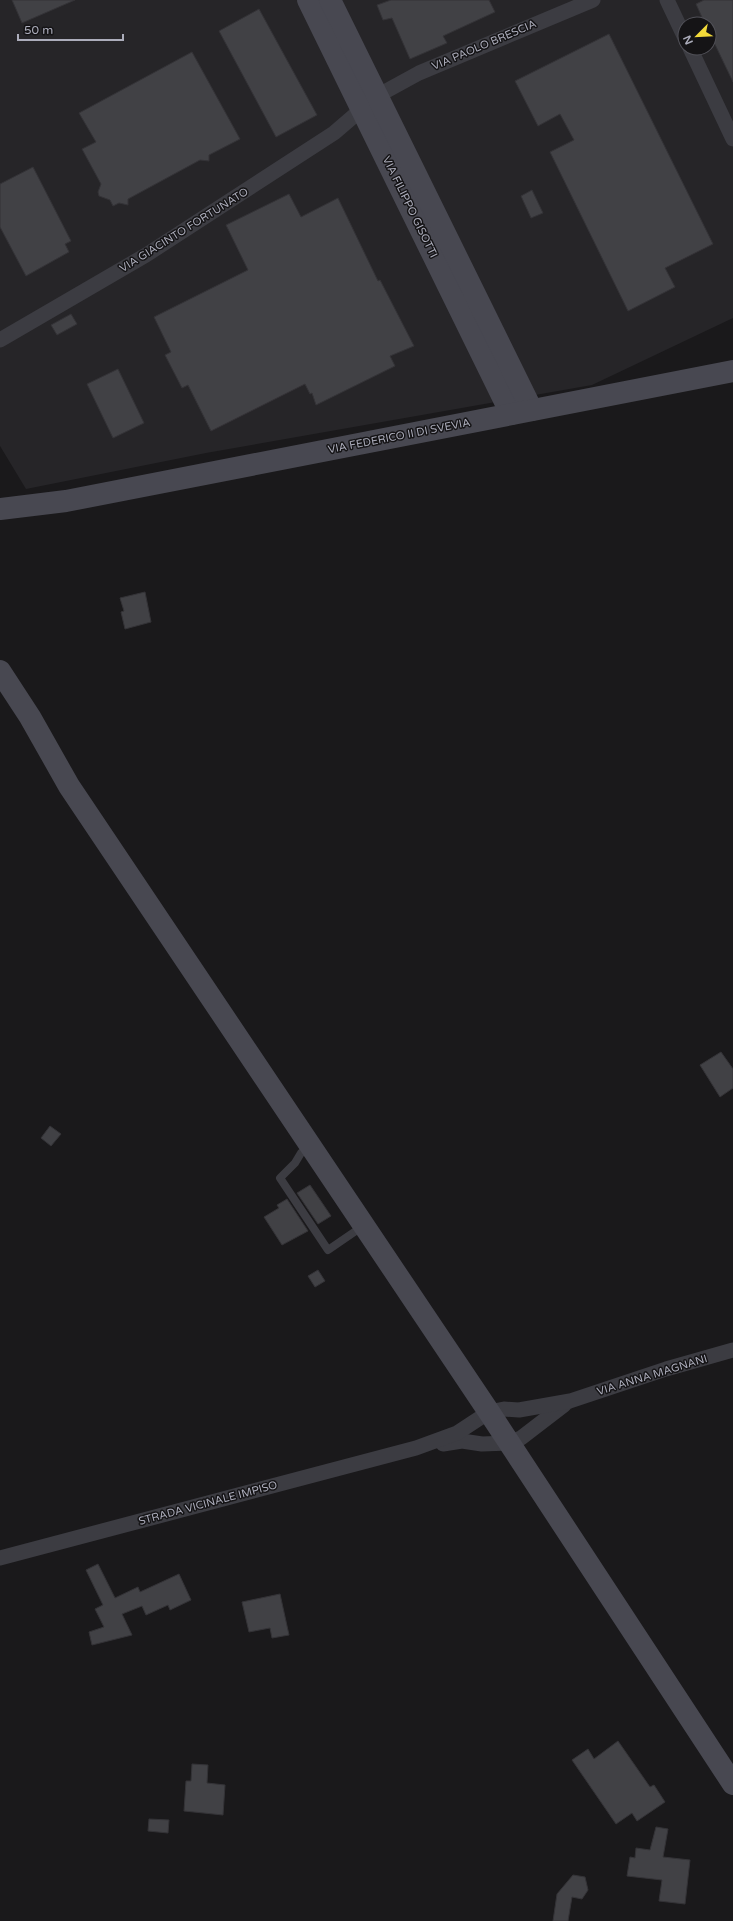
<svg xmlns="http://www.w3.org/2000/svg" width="733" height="1921" font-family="'Varela Round',sans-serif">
  <rect width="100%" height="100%" fill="#1a191b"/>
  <!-- built -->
  <path fill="#262528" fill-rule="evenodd" d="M 0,0 L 733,0 L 733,318 L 592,385 L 206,453 L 26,489 L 0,446 ZM 685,24 L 709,24 L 709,48 L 685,48 Z"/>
  <!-- building -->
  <g fill="#414145" stroke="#343337">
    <polygon points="12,0 75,0 22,23"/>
    <polygon points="391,0 489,0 495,12 443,36 447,43 410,59 392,18 383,20 377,5"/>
    <polygon points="704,0 733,0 733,82 709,32 709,24 705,24 696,4"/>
    <polygon points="259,9 317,115 276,137 219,31"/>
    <polygon points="609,34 713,244 665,268 675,287 628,311 550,152 574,140 560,114 538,126 515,81"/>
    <polygon points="192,52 240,139 209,155 209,161 200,160 128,199 128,205 119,203 113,206 110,200 99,196 98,192 101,184 82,149 96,142 79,113"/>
    <polygon points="33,167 71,241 65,244 69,252 26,276 0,227 0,184"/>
    <polygon points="532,190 543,213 531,218 521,196"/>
    <polygon points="289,194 301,217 338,198 378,281 380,280 414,346 390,356 395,366 316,405 312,393 310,394 305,384 211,431 188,385 182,388 165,355 171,352 154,317 248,270 226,225"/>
    <polygon points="71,314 77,324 57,335 51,325"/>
    <polygon points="118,369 144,423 113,438 87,384"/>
    <polygon points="145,592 151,622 125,629 121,612 124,611 120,598"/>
    <polygon points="721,1052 733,1069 733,1088 720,1097 700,1065"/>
    <polygon points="50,1126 61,1134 51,1146 41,1138"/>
    <polygon points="310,1185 331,1216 318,1224 297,1193"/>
    <polygon points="287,1199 308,1231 282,1245 264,1217 279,1208 277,1205"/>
    <polygon points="318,1270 325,1281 315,1287 308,1276"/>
    <polygon points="98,1564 115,1598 138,1587 140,1592 179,1574 191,1600 170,1610 168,1605 146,1615 142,1606 122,1614 132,1635 92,1645 89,1632 104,1627 95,1609 103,1605 86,1570"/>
    <polygon points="280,1594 289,1635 272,1638 270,1628 249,1632 242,1602"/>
    <polygon points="618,1741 650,1787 654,1785 665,1802 637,1821 632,1813 616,1824 572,1760 588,1749 594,1759"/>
    <polygon points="192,1764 208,1765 207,1783 225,1785 223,1815 184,1811 186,1781 191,1781"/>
    <polygon points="149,1819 169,1820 168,1833 148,1831"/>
    <polygon points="656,1827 668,1829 663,1857 690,1860 685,1904 659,1901 662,1880 627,1876 630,1857 635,1858 636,1848 650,1850"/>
    <polygon points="573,1875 585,1877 588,1890 582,1899 572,1897 568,1921 553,1921 557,1894"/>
  </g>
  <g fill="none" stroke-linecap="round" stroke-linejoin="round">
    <!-- lane -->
    <polyline stroke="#3c3c42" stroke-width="8" points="309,1147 301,1153 295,1163 280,1178 328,1250 363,1226"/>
    <!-- street -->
    <g stroke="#3c3c42" stroke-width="15">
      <polyline points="667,0 685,38"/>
      <polyline points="690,48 733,139"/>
      <polyline points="0,340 146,255 334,133 377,96 419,73 593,0"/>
      <polyline points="443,1444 462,1441 482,1444 509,1443 521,1438 564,1405"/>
      <polyline points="0,1558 416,1448 457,1433 489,1412 504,1409 519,1410 570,1401 666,1369 733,1350"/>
    </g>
    <!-- secondary -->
    <g stroke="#484851" stroke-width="22">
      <polyline points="308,0 511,414"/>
      <polyline points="330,0 532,410"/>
      <polyline points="0,509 66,501 733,371"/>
      <polyline points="0,671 30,717 69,786 489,1412 733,1784"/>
    </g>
  </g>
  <g text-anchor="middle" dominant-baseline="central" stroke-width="3" stroke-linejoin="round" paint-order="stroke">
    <!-- street labels -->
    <g font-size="11" fill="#acadbb" stroke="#151416">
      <text transform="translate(484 45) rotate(-23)">VIA PAOLO BRESCIA</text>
      <text transform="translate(410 207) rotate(64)">VIA FILIPPO GISOTTI</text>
      <text transform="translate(184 230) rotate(-32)">VIA GIACINTO FORTUNATO</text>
      <text transform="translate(399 436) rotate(-11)">VIA FEDERICO II DI SVEVIA</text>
      <text transform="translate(652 1375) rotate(-17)">VIA ANNA MAGNANI</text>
      <text transform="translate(208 1503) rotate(-15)">STRADA VICINALE IMPISO</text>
    </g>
  </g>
  <!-- north arrow -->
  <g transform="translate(697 36) rotate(246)"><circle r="19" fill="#151416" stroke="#515158"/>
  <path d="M0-3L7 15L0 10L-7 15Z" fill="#f3da3a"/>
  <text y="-6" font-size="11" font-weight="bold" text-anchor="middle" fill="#acadbb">N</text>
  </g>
  <!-- scale -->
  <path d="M18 34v6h105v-6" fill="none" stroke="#acadbb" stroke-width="2"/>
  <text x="24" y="34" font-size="12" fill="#acadbb" stroke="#151416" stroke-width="3" paint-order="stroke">50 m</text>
</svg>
